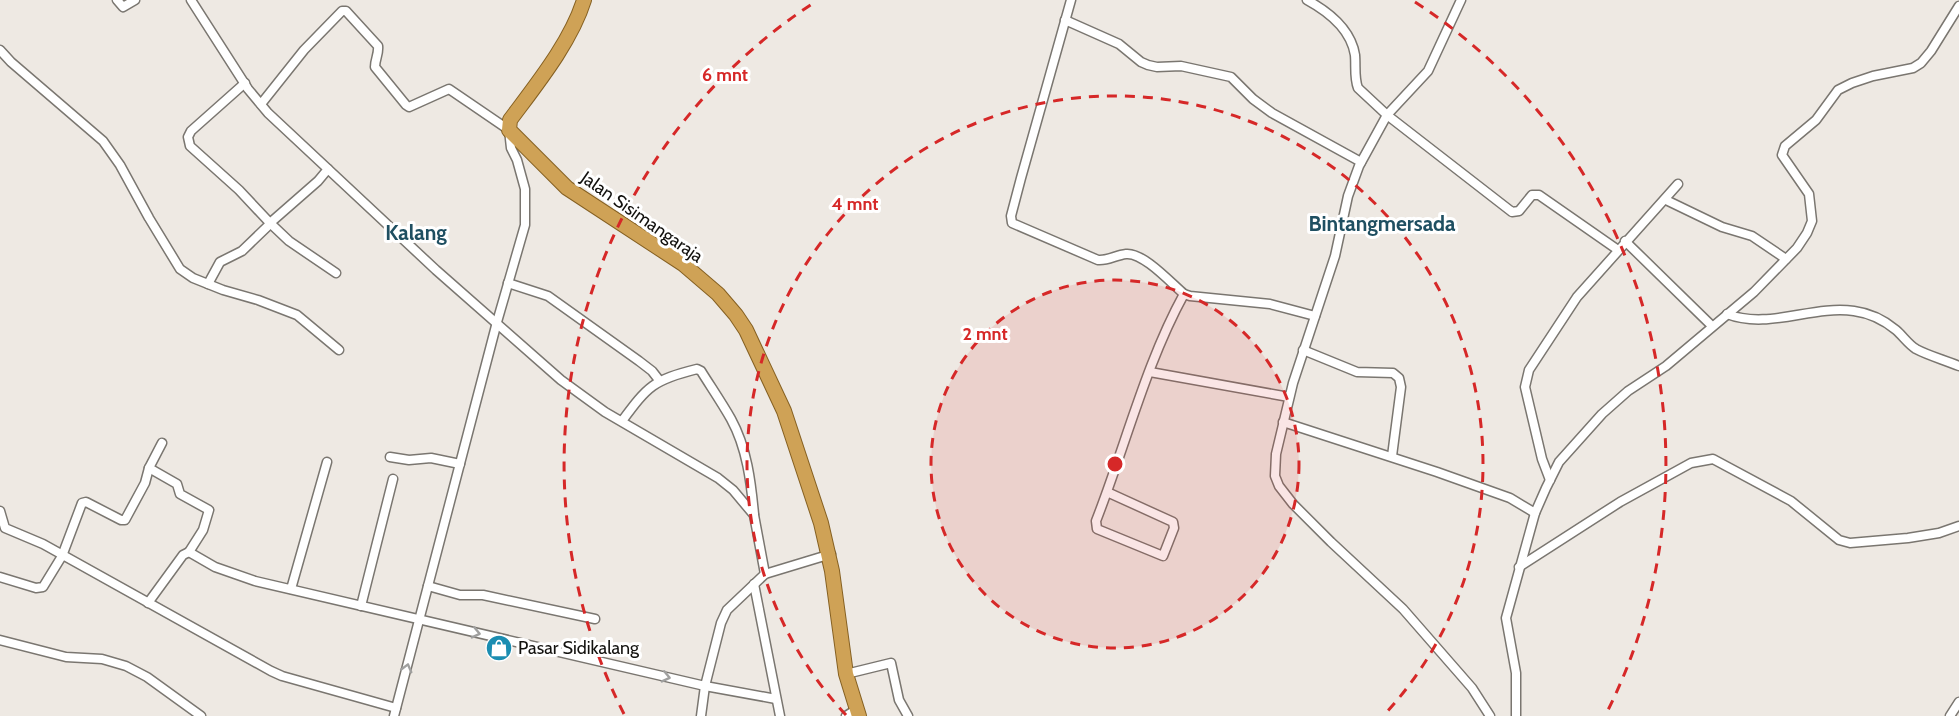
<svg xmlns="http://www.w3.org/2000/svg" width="1959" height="716" font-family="Cabin,sans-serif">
  <rect width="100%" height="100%" fill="#eee9e3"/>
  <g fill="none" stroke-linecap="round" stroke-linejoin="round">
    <defs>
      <g id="minor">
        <polyline points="117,0 123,7 135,0"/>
        <polyline points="191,0 248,89 268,113 436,270 561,380 605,412 718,478 733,490 754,515 765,574"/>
        <path d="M 1071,0 L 1021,178 L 1011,216 L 1012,223 L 1098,260 C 1108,261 1116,255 1126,254 C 1143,252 1171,283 1184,294 L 1190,296 L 1270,304 L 1315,316"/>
        <path d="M 1307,0 C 1329,12 1351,30 1355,55 C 1356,66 1354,78 1358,88 L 1387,115 L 1512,212 L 1519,211 L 1532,195 L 1539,195 L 1618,250"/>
        <polyline points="1461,0 1428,71 1387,115 1359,166 1348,196 1335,256 1293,383 1276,454 1275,476 1279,486 1293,504 1331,542 1403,609 1472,688 1490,716"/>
        <polyline points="1065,20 1119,44 1141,62 1148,65 1157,67 1181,66 1231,77 1253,99 1272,113 1361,162"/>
        <polyline points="0,50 11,62 103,141 120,165 149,218 180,269 193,278 223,290 258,300 297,315 339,350"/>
        <polyline points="245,83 191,131 188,137 190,146 239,190 270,223 318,181 328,169"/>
        <path d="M 261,104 L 304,50 L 342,11 L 346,11 L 378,46 C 379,54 375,59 375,67 L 406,105 L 409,107 L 449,89 L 509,130 L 511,148 L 517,160 L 525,189 L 525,225 L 497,322 L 394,716"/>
        <polyline points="1666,200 1722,227 1752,236 1786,259"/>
        <polyline points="270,223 289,241 336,273"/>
        <polyline points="1625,241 1712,326"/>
        <polyline points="508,283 548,296 639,361 652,371 659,380"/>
        <polyline points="208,284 220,262 242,251 270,224"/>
        <path d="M 1727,314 C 1768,330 1812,305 1854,311 C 1869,313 1884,320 1896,330 C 1903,336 1908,344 1916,349 C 1929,356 1945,360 1959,366"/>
        <polyline points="1303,350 1357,372 1393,373 1399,378 1401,387 1392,456"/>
        <polyline points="1150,372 1289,397"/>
        <path d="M 622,421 C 648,386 653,380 697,369 L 701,371 C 711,387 722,403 731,419 C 747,448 751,482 754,514"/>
        <polyline points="1283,422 1437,472 1510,498 1535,513"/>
        <polyline points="162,443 149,468 177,484 180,494 209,510 203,530 189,552"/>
        <polyline points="390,457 409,460 431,458 460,464"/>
        <polyline points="1550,480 1542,459 1525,387 1529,370 1577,297 1678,184"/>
        <path d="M 1107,492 L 1173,522 L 1174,528 L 1163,556 L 1097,529 L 1096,521 C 1125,447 1146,363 1184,294"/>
        <polyline points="0,511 5,528 43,544 271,671 282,676 396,708"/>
        <polyline points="1519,567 1620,502 1691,463 1713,459 1791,501 1839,540 1850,543 1908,538 1939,533 1959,526"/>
        <polyline points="0,577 36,588 43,587 62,556 82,503 86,502 121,520 125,520 145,483 149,468"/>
        <polyline points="754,584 780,716"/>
        <polyline points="428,586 460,595 483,595 595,619"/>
        <polyline points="291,589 327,462"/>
        <polyline points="148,603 183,555 189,552 215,567 255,581 705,686 776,699"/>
        <polyline points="361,606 393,479"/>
        <polyline points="0,640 66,657 102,659 126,666 147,677 201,716"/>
        <polyline points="846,674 891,663 899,700 908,716"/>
        <polyline points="701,716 705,686 721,623 727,610 765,574 831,554"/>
        <polyline points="846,716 857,709"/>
        <polyline points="1516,716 1516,673 1506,618 1535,513 1546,488 1559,462 1602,414 1628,391 1666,366 1754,292 1797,248 1807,233 1812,221 1809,194 1782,155 1785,146 1816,120 1838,90 1852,83 1873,76 1913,68 1921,63 1931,51 1959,6"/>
        <polyline points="1950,716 1959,702"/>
      </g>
      <path id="trunk" d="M 584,0 C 571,42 536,85 510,120 L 509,130 L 567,188 L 683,264 L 718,294 L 736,315 L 746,330 L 784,411 L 821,523 L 832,571 L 846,674 L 859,716"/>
    </defs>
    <!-- minor casing -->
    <use href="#minor" stroke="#7a7670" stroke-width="11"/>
    <!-- trunk casing -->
    <use href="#trunk" stroke="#856022" stroke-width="16"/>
    <!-- minor -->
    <use href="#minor" stroke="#fff" stroke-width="8"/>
    <!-- trunk -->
    <use href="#trunk" stroke="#cfa256" stroke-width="14"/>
  </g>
  <!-- one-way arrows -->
  <defs><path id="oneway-chevron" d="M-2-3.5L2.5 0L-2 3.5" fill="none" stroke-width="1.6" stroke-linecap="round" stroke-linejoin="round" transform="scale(1.5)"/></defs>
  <g stroke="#a0a09f">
    <use href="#oneway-chevron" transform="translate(476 633) rotate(13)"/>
    <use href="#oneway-chevron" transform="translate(407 668) rotate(-75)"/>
    <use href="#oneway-chevron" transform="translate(666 677) rotate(13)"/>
  </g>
  <!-- distance rings -->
  <circle cx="1115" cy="464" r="184" fill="#d62828" fill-opacity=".12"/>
  <g fill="none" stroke="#d62828" stroke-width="3" stroke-dasharray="10 8">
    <circle cx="1115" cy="464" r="184"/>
    <path d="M846 715A368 368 0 1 1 1384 715"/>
    <path d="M624 714A551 551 0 0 1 815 2M1415 2A551 551 0 0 1 1606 714"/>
  </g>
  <!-- icons -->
  <defs>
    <symbol id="shop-disc" viewBox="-11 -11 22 22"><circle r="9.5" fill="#1b8db1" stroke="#fff"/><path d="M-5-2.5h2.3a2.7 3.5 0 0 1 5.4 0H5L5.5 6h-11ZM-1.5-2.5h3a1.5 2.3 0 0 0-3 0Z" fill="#fff"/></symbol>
  </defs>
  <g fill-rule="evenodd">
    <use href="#shop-disc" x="484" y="633" width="30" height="30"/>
  </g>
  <g text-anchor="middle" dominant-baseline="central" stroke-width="6" stroke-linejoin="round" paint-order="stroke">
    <!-- street labels -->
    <g font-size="18" fill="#12110e" stroke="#fff">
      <text transform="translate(642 217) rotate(35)">Jalan Sisimangaraja</text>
    </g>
    <!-- poi labels -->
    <g font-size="18" fill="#12110e" stroke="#fff" text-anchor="start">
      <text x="518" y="648">Pasar Sidikalang</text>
    </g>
    <!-- quarter labels -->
    <g font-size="21" font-weight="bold" fill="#1f4f61" stroke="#fff">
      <text x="1382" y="223">Bintangmersada</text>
      <text x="416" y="232">Kalang</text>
    </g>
  </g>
  <circle cx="1115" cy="464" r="9" fill="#d62828" stroke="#fff" stroke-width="3"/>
  <g font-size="18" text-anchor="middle" font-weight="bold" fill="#d62828" stroke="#fff" stroke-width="6" stroke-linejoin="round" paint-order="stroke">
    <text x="725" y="81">6 mnt</text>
    <text x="855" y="210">4 mnt</text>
    <text x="985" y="340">2 mnt</text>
  </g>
</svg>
